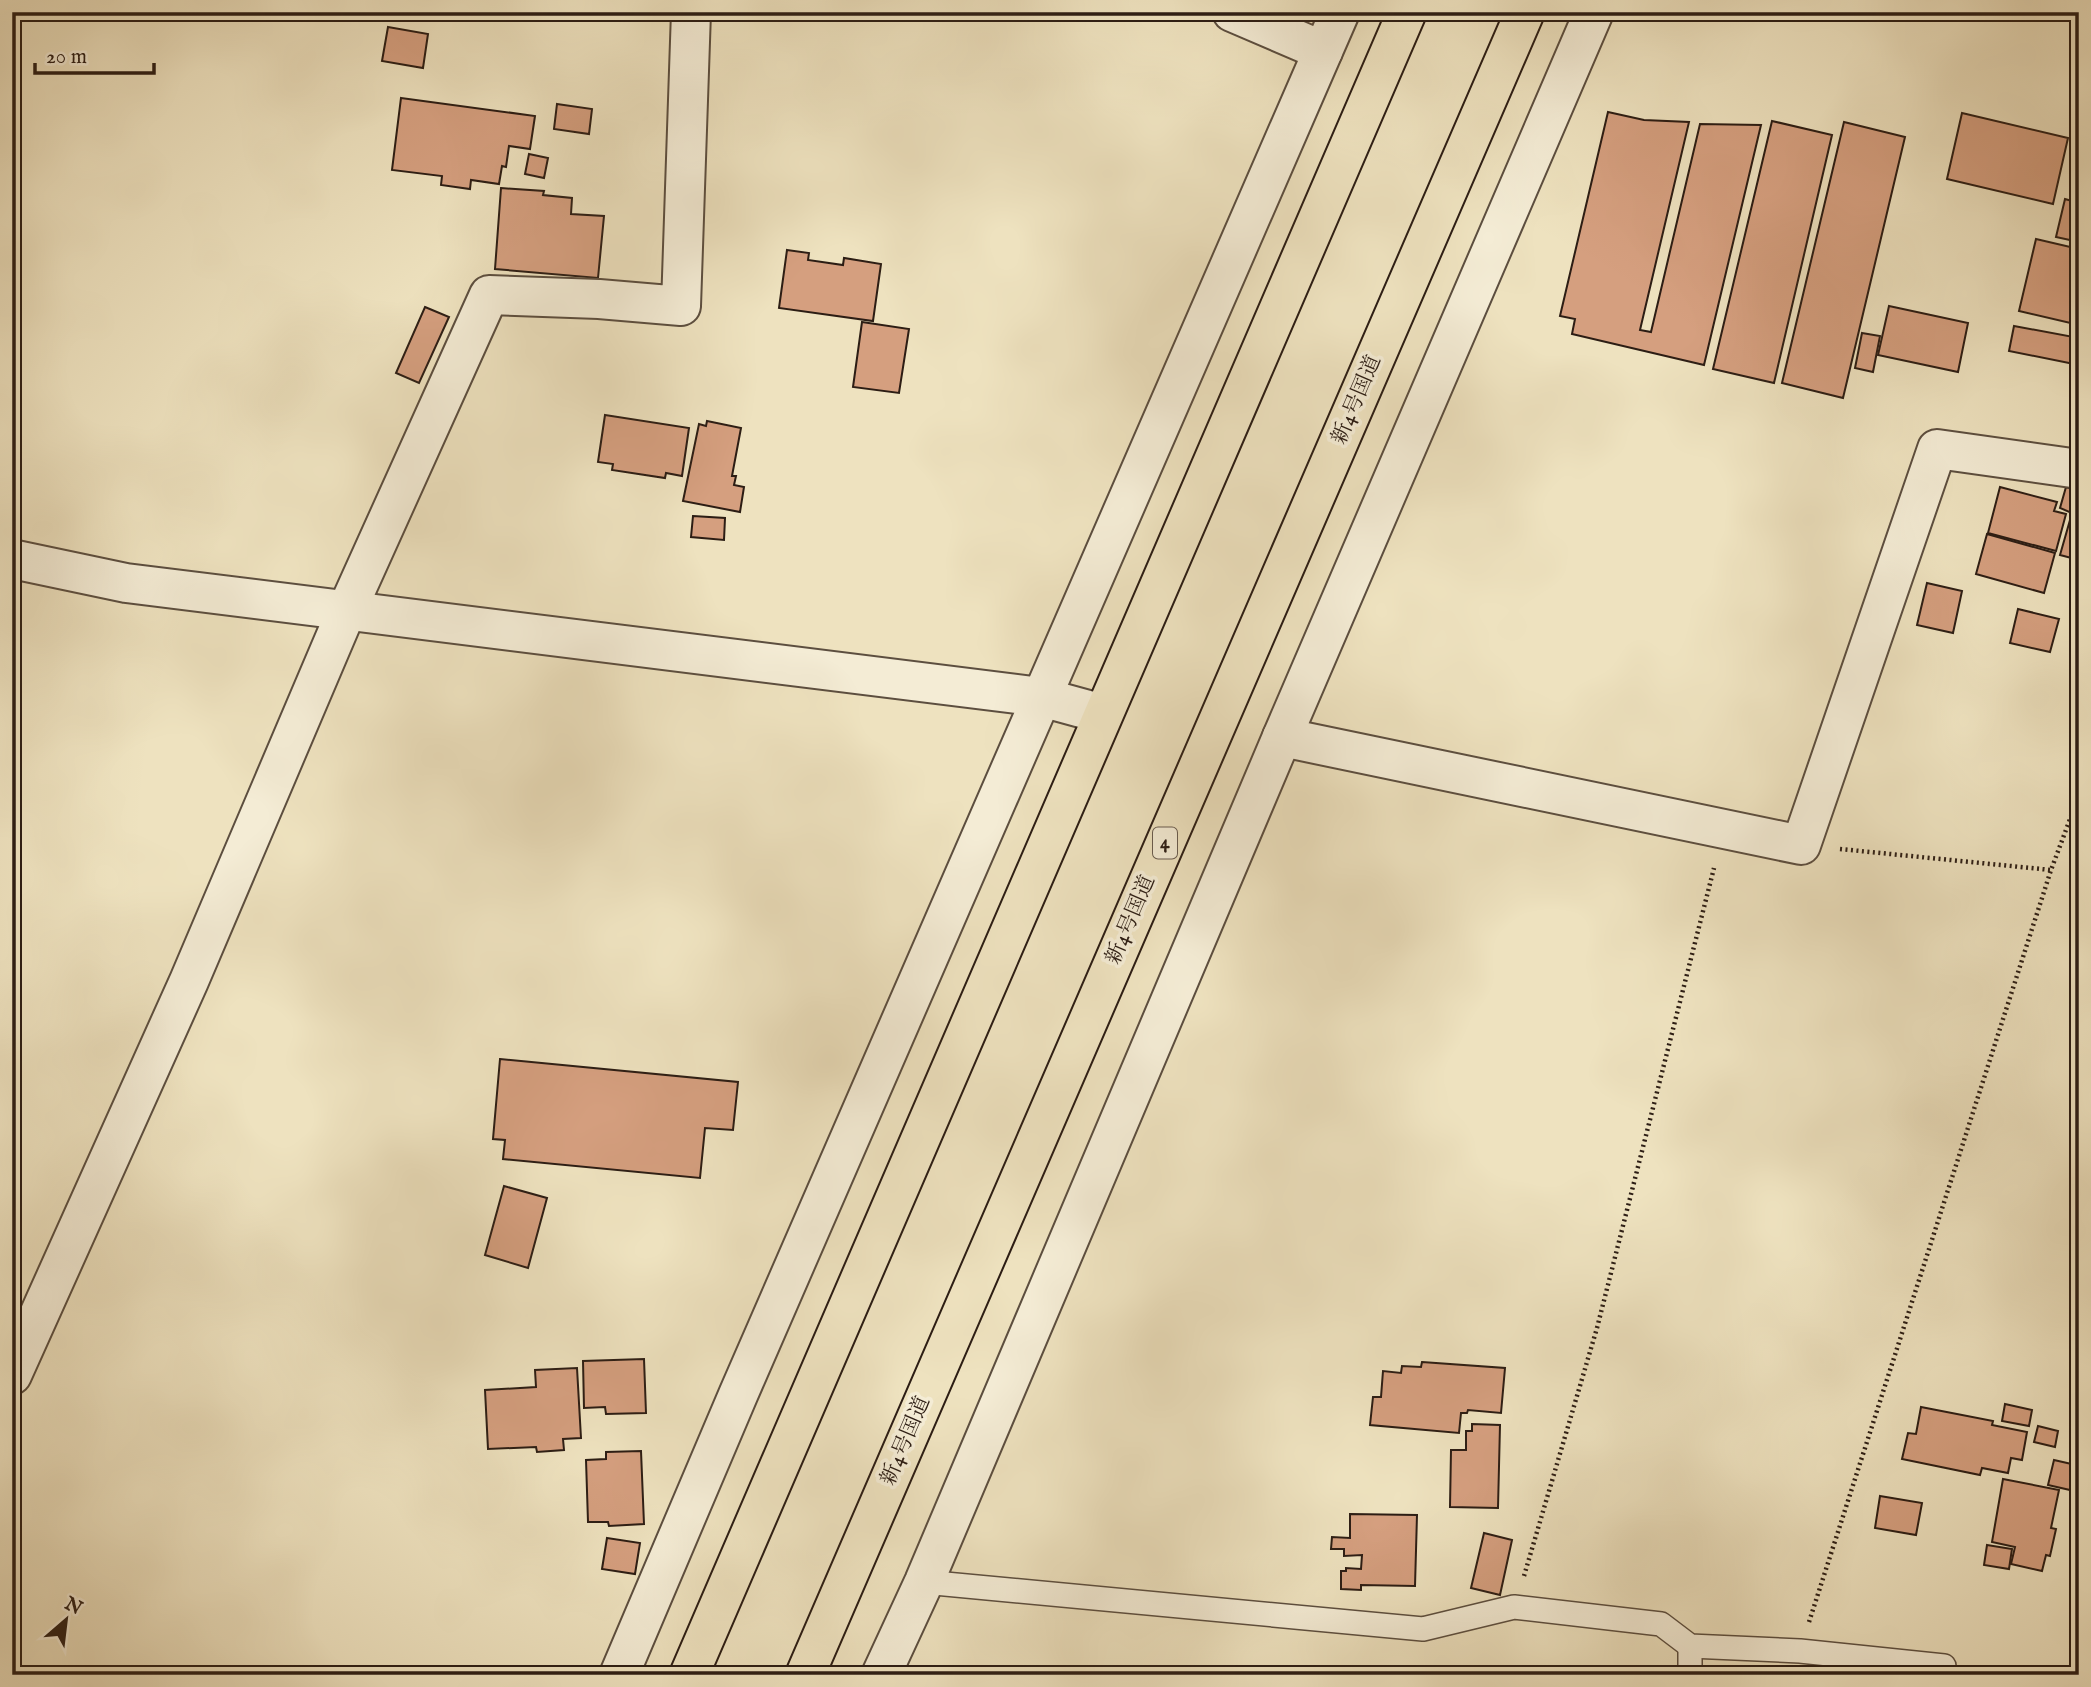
<svg xmlns="http://www.w3.org/2000/svg" width="2091" height="1687" font-family="'IM FELL English','Noto Serif JP',serif">
  <rect width="100%" height="100%" fill="#eee2bf"/>
  <filter id="stains"><feTurbulence type="fractalNoise" baseFrequency=".00286" numOctaves="4"/><feColorMatrix values="0 0 0 0 .2 0 0 0 0 .09 0 0 0 0 .02 0 0 0 .5 -.17"/></filter>
  <radialGradient id="worn" r=".72"><stop offset=".6" stop-color="#630" stop-opacity="0"/><stop offset="1" stop-color="#630" stop-opacity=".3"/></radialGradient>
  <!-- building -->
  <g fill="#d59f7f" stroke="#2c1d14" stroke-width="2">
    <polygon points="388,27 428,34 423,68 382,61"/>
    <polygon points="401,98 535,116 530,149 509,146 506,167 502,166 499,184 471,180 470,189 441,185 442,176 392,170"/>
    <polygon points="557,104 592,109 589,134 554,129"/>
    <polygon points="1608,112 1644,120 1689,122 1640,330 1651,332 1700,124 1761,125 1704,365 1572,334 1575,319 1560,316"/>
    <polygon points="1962,113 2068,138 2053,204 1947,179"/>
    <polygon points="1772,121 1832,135 1774,383 1713,369"/>
    <polygon points="1844,122 1905,137 1843,398 1782,383"/>
    <polygon points="529,154 548,158 544,178 525,174"/>
    <polygon points="2077,177 2079,178 2079,198 2072,196"/>
    <polygon points="501,188 544,191 543,195 572,198 571,214 604,216 598,278 495,269"/>
    <polygon points="2065,199 2079,203 2079,242 2056,237"/>
    <polygon points="2036,239 2079,249 2079,325 2019,311"/>
    <polygon points="787,250 809,253 808,260 843,265 844,258 881,264 873,321 779,308"/>
    <polygon points="1889,306 1968,323 1958,372 1878,355"/>
    <polygon points="425,307 449,317 419,383 396,373"/>
    <polygon points="862,322 909,329 899,393 853,387"/>
    <polygon points="2014,326 2079,338 2079,365 2009,351"/>
    <polygon points="1862,333 1880,336 1873,372 1855,368"/>
    <polygon points="605,415 689,428 682,476 666,473 665,478 612,470 613,464 598,462"/>
    <polygon points="707,421 741,428 732,476 736,476 734,485 744,487 740,512 683,501 699,424 706,426"/>
    <polygon points="2000,487 2057,502 2054,511 2066,514 2056,551 1988,533"/>
    <polygon points="2066,487 2079,491 2079,560 2060,555 2072,513 2060,508"/>
    <polygon points="693,516 725,518 724,540 691,537"/>
    <polygon points="1987,534 2055,553 2044,593 1976,574"/>
    <polygon points="1927,583 1962,591 1953,633 1917,625"/>
    <polygon points="2018,609 2059,619 2050,652 2010,643"/>
    <polygon points="500,1059 738,1082 733,1130 705,1128 700,1178 503,1159 505,1140 493,1139"/>
    <polygon points="504,1186 547,1198 528,1268 485,1255"/>
    <polygon points="644,1359 646,1413 606,1414 605,1407 584,1408 583,1361"/>
    <polygon points="1422,1362 1505,1368 1501,1413 1468,1410 1467,1413 1461,1413 1459,1433 1370,1425 1373,1397 1381,1397 1383,1371 1401,1373 1402,1366 1421,1367"/>
    <polygon points="577,1368 581,1438 563,1439 564,1450 537,1452 536,1447 488,1449 485,1390 536,1387 535,1370"/>
    <polygon points="2005,1404 2032,1410 2029,1426 2002,1421"/>
    <polygon points="1921,1407 1993,1421 1992,1425 2027,1432 2022,1460 2011,1458 2008,1473 1982,1468 1980,1475 1902,1459 1908,1433 1916,1434"/>
    <polygon points="1472,1424 1500,1425 1498,1508 1450,1507 1451,1450 1466,1450 1466,1431 1472,1431"/>
    <polygon points="2038,1426 2058,1431 2055,1447 2034,1442"/>
    <polygon points="641,1451 644,1524 609,1526 608,1522 588,1522 586,1460 606,1459 606,1452"/>
    <polygon points="2054,1460 2076,1465 2070,1490 2048,1485"/>
    <polygon points="2003,1479 2059,1490 2051,1528 2056,1529 2050,1556 2046,1555 2042,1571 2011,1564 2015,1547 1992,1542"/>
    <polygon points="1880,1496 1922,1503 1916,1535 1875,1528"/>
    <polygon points="1350,1514 1417,1515 1415,1586 1361,1585 1361,1590 1341,1589 1341,1571 1346,1571 1346,1568 1361,1569 1362,1555 1344,1556 1344,1549 1331,1549 1332,1537 1350,1538"/>
    <polygon points="1484,1533 1512,1540 1500,1595 1471,1588"/>
    <polygon points="607,1538 640,1543 635,1574 602,1569"/>
    <polygon points="1987,1545 2012,1549 2009,1569 1984,1565"/>
  </g>
  <g fill="none" stroke-linecap="round" stroke-linejoin="round">
    <defs>
      <g id="service">
        <polyline points="924,1582 1423,1629 1514,1607 1661,1624 1690,1646 1800,1651 1944,1666"/>
        <polyline points="1690,1675 1690,1646"/>
      </g>
      <g id="minor">
        <polyline points="1232,12 1323,51"/>
        <polyline points="12,559 126,583 1041,697 1103,714"/>
        <polyline points="1282,737 1801,845 1937,449 2079,469"/>
        <polyline points="12,1375 189,981 346,612 489,295 599,299 681,306 691,12"/>
        <polyline points="619,1675 738,1395 1340,12"/>
        <polyline points="881,1675 924,1582 1282,737 1594,12"/>
      </g>
      <g id="trunk">
        <polyline points="689,1675 1407,12"/>
        <polyline points="805,1675 1525,12"/>
      </g>
    </defs>
    <!-- service casing -->
    <use href="#service" stroke="#5c4e3f" stroke-width="26"/>
    <!-- minor casing -->
    <use href="#minor" stroke="#5c4e3f" stroke-width="42"/>
    <!-- trunk casing -->
    <use href="#trunk" stroke="#2c1d14" stroke-width="42"/>
    <!-- path -->
    <g stroke="#2c1d14" stroke-width="4.5" stroke-dasharray="2 3.5" stroke-linecap="butt">
      <polyline points="1840,849 2051,870"/>
      <polyline points="1524,1576 1597,1328 1714,868"/>
      <polyline points="1809,1622 2051,870 2079,795"/>
    </g>
    <!-- service -->
    <use href="#service" stroke="#f4ecd5" stroke-width="23"/>
    <!-- minor -->
    <use href="#minor" stroke="#f4ecd5" stroke-width="38"/>
    <!-- trunk -->
    <use href="#trunk" stroke="#eee2bf" stroke-width="38"/>
  </g>
  <g text-anchor="middle" dominant-baseline="central" stroke-width="7" stroke-linejoin="round" paint-order="stroke">
    <!-- shield labels -->
    <rect fill="#f4ecd5" stroke="#685b4e" stroke-width="2" x="1153" y="827.5" width="24" height="31" rx="5"/>
    <g font-size="19" font-weight="bold" fill="#2c1d14">
      <text x="1165" y="843">4</text>
    </g>
    <!-- street labels -->
    <g font-size="21" fill="#2c1d14" stroke="#f4ecd5">
      <text transform="translate(1357 400) rotate(-67)">新4号国道</text>
      <text transform="translate(1131 920) rotate(-67)">新4号国道</text>
      <text transform="translate(906 1441) rotate(-67)">新4号国道</text>
    </g>
  </g>
  <!-- margin -->
  <rect width="2091" height="1687" fill="none" stroke="#eee2bf" stroke-width="42"/>
  <rect x="14" y="14" width="2063" height="1659" fill="none" stroke="#2c1d14" stroke-width="3.5"/>
  <rect x="21" y="21" width="2049" height="1645" fill="none" stroke="#2c1d14" stroke-width="2"/>
  <!-- north arrow -->
  <g transform="translate(66 1620) rotate(28)" stroke="#f4ecd5" stroke-width="5" paint-order="stroke">
  <path d="M0-5L12 26L0 18L-12 26Z" fill="#2c1d14"/>
  <text y="-10" font-size="19" font-weight="bold" text-anchor="middle" fill="#2c1d14">N</text>
  </g>
  <!-- scale -->
  <path d="M35 63v10h119v-10" fill="none" stroke="#2c1d14" stroke-width="3.5"/>
  <text x="46" y="63" font-size="21" fill="#2c1d14" stroke="#f4ecd5" stroke-width="5" paint-order="stroke">20 m</text>
  <rect width="100%" height="100%" filter="url(#stains)"/>
  <rect width="100%" height="100%" fill="url(#worn)"/>
</svg>
